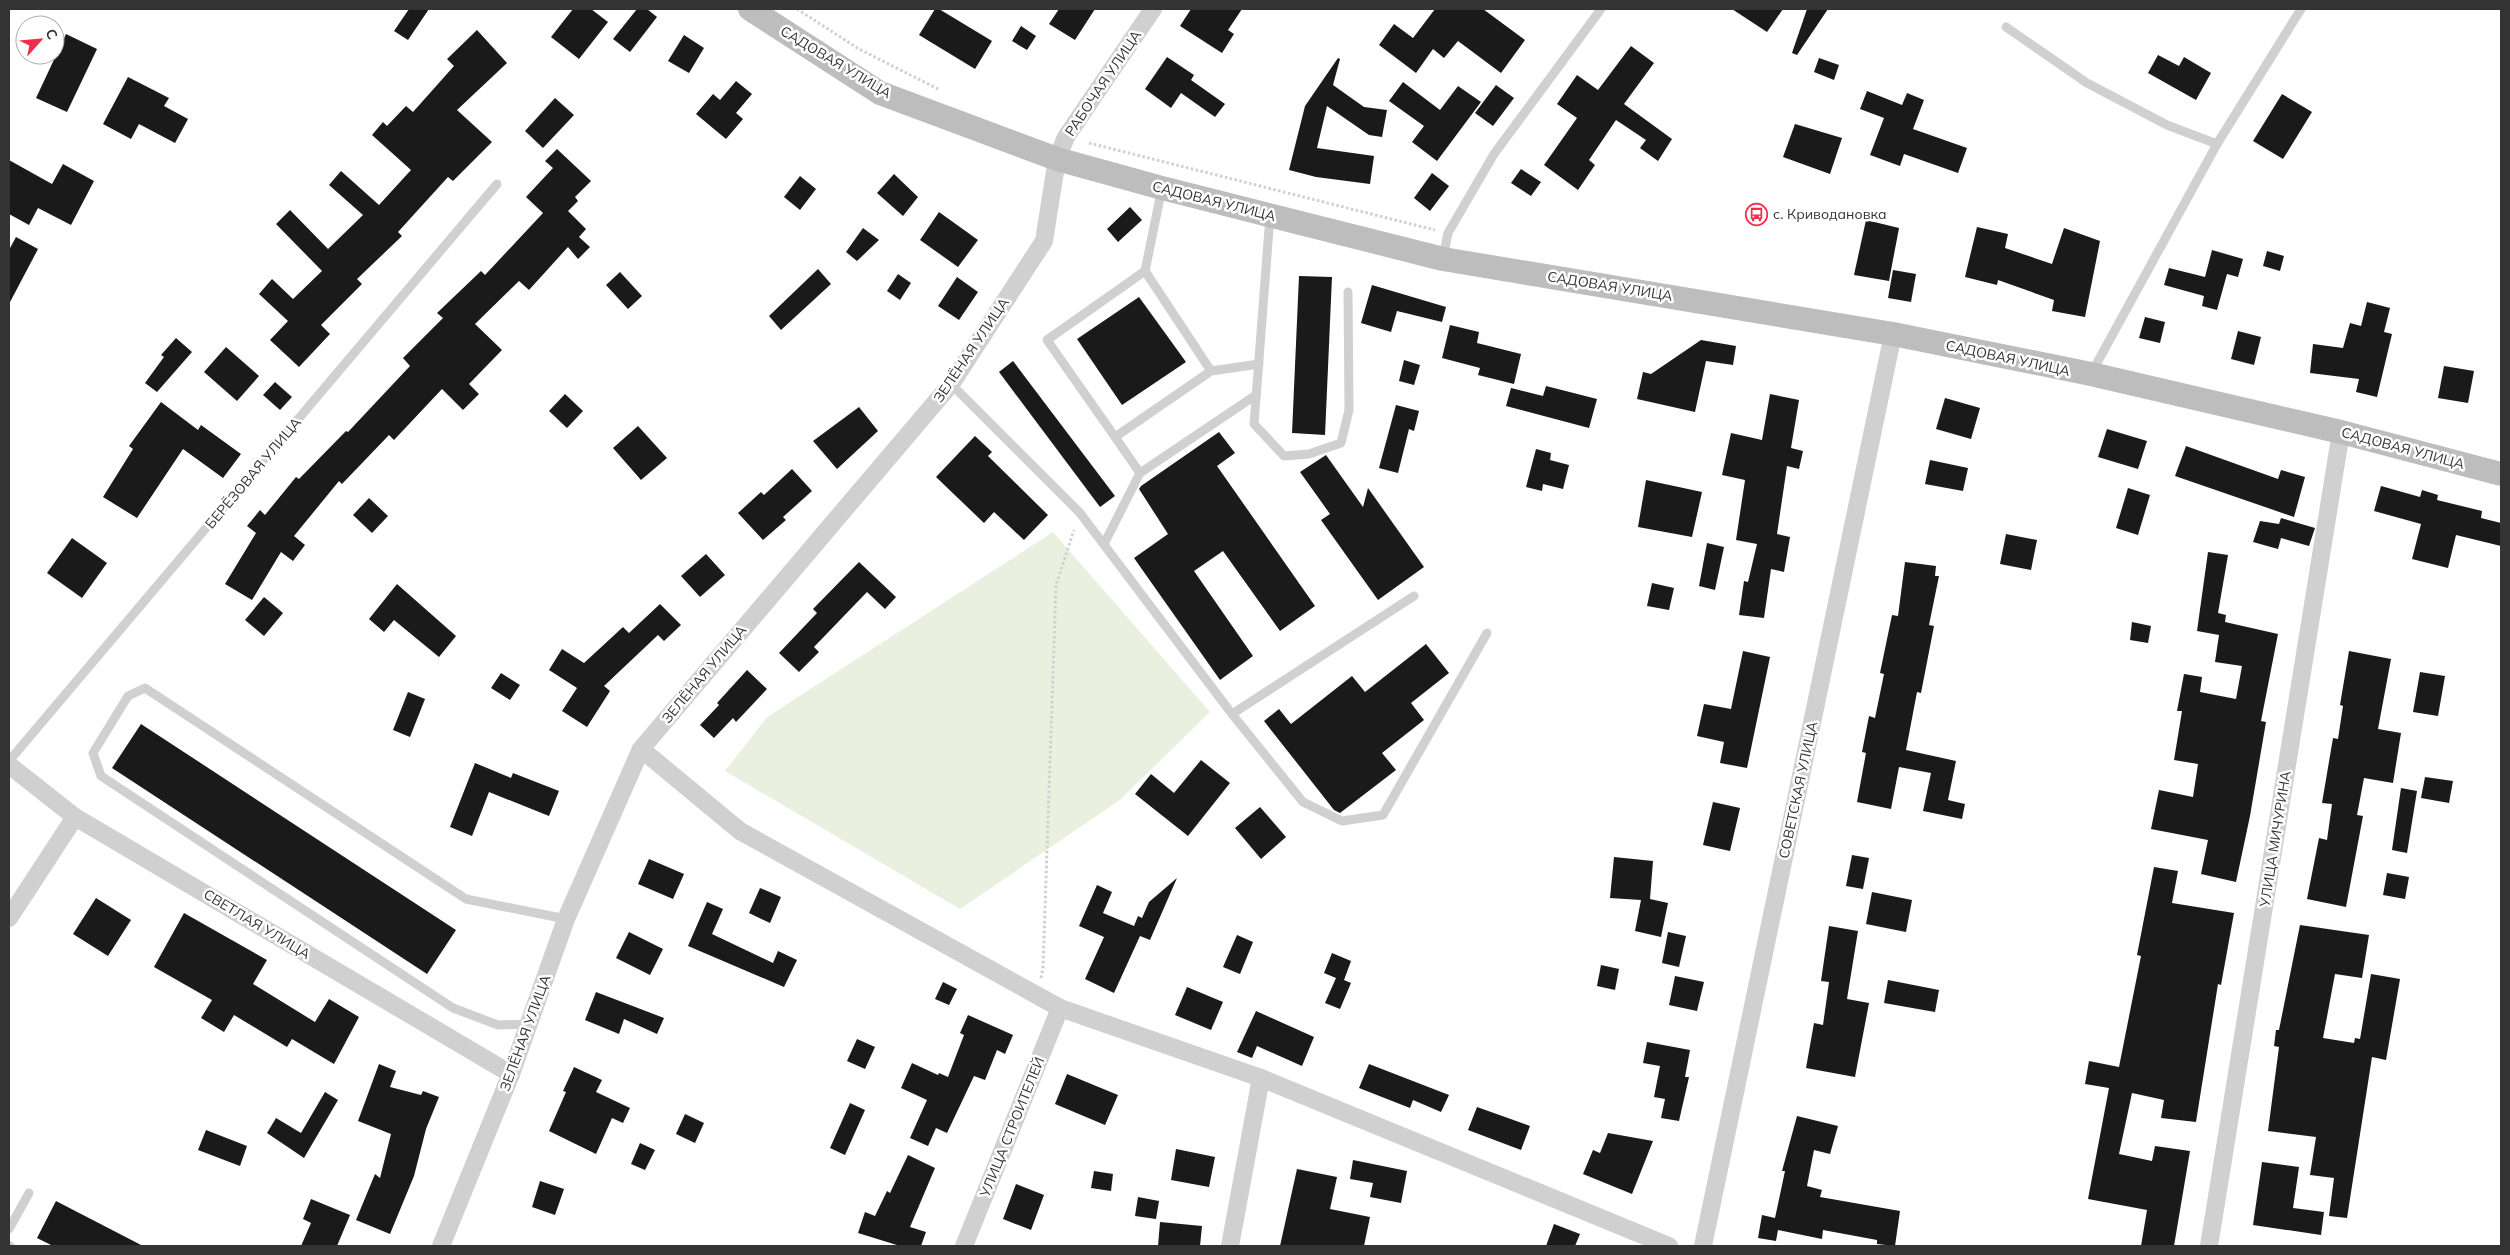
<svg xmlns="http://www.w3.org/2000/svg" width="2510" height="1255" font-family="Mulish,sans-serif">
  <rect width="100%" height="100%" fill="#fff"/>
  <!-- green -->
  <polygon fill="#eaf0e0" points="1053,532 1210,712 1120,800 960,909 725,771 767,717"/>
  <!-- building -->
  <g fill="#1a1a1a">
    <polygon points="409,9 429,9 408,40 394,31"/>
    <polygon points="573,9 591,9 608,22 579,59 551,37"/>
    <polygon points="637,9 647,9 657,17 630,52 613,39"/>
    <polygon points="935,9 939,9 992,41 975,69 919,35"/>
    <polygon points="1059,9 1095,9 1075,40 1049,24"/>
    <polygon points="1191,9 1242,9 1228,30 1234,34 1222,53 1180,26"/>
    <polygon points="1435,9 1483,9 1525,40 1501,73 1458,41 1444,58 1433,49 1416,73 1379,45 1394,24 1413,38"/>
    <polygon points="1732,9 1783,9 1767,32"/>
    <polygon points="1807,9 1828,9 1797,55 1792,53"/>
    <polygon points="1021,26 1036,36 1027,50 1012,41"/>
    <polygon points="477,30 507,63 457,110 492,142 453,181 448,177 398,232 402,236 357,279 362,284 321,325 330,334 299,367 270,340 288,321 259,294 272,279 293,299 322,271 276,224 290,210 328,249 363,215 329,185 341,171 379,205 411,170 372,135 383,122 387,126 406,106 413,112 454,66 447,59"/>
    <polygon points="66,34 97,49 67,112 36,98"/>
    <polygon points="684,35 704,48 689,73 668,61"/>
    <polygon points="1631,46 1654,63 1624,104 1672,139 1658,161 1640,148 1646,140 1616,120 1589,160 1595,165 1578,190 1544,165 1577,118 1557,104 1577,75 1598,90"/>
    <polygon points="2158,55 2179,66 2184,57 2211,73 2196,100 2148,73"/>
    <polygon points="1167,57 1194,75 1191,80 1225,104 1215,117 1181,93 1171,108 1145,89"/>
    <polygon points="1338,58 1340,59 1333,85 1364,107 1387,110 1382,137 1369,135 1327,106 1317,148 1374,156 1370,184 1316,177 1289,170 1305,106"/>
    <polygon points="1819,58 1839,65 1834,80 1814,72"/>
    <polygon points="128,77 169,98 164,106 188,119 175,143 139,124 131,139 103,124"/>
    <polygon points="736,81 752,94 736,113 743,119 726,139 696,114 713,94 720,100"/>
    <polygon points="1403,82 1440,110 1458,86 1481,102 1437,161 1412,142 1424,126 1389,101"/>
    <polygon points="1496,85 1514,98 1493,126 1475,113"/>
    <polygon points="1867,91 1902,105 1907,93 1924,100 1913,129 1967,148 1958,173 1904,154 1900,166 1870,155 1884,118 1860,109"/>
    <polygon points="2282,94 2312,112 2283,159 2253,141"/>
    <polygon points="555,98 574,115 543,148 525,131"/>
    <polygon points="1795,124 1842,138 1830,174 1783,157"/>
    <polygon points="557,149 591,181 575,197 578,201 568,211 586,229 579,237 590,247 578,259 568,247 529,290 519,281 475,324 502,350 469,384 479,394 463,410 442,389 394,440 389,435 342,484 339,481 294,536 305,545 293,561 281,552 252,600 225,584 256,533 247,526 260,510 265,515 296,477 299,479 346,431 348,432 410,366 403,358 443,318 437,313 481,271 485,275 543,213 526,197 553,168 545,161"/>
    <polygon points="9,160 52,184 63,164 94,181 71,225 38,208 29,225 9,214"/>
    <polygon points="1521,169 1541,182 1531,196 1511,183"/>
    <polygon points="1432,173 1449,186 1430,211 1414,198"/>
    <polygon points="894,174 918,197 903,216 877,193"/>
    <polygon points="800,176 816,189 800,210 784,197"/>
    <polygon points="1130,207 1142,220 1118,242 1107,229"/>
    <polygon points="939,212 978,240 958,267 920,240"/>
    <polygon points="1866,220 1899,228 1889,281 1854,275"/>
    <polygon points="1977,227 2008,234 2005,248 2052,264 2064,228 2100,241 2085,317 2052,311 2054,300 1998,280 1997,285 1965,277"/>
    <polygon points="863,228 879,240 857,261 846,252"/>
    <polygon points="16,237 38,249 9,304 9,250"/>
    <polygon points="2212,250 2243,259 2238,277 2227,274 2217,310 2202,306 2204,296 2164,285 2169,268 2205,277"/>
    <polygon points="2267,251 2284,256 2280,271 2263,266"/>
    <polygon points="818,269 831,284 781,330 769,316"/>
    <polygon points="1893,270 1916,274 1911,302 1888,298"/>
    <polygon points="620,272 642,296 628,309 606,285"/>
    <polygon points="898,274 911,283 900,300 887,291"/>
    <polygon points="1299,276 1332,277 1325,435 1292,433"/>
    <polygon points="957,277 978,292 959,320 938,306"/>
    <polygon points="1372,285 1446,307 1442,322 1397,311 1391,332 1361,323"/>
    <polygon points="1139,297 1186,362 1122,405 1077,339"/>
    <polygon points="2367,302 2390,308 2384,332 2392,334 2377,397 2356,392 2359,379 2310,373 2313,344 2343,348 2350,323 2361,326"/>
    <polygon points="2145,317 2165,322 2160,343 2139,338"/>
    <polygon points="1450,325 1479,332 1477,343 1521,354 1514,384 1478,375 1480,368 1442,358"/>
    <polygon points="2238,331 2261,337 2254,365 2231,359"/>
    <polygon points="176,338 192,352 157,392 145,383 164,357 161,355"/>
    <polygon points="1701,340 1736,346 1733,365 1706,361 1695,412 1637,399 1643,372 1651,374"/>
    <polygon points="226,347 259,376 237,401 204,372"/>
    <polygon points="1404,360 1420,365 1414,385 1399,381"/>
    <polygon points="1013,361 1115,496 1100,507 999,372"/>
    <polygon points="2444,366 2474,371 2468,403 2438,398"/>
    <polygon points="275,382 292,397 280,410 263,395"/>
    <polygon points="1546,386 1597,399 1589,428 1506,406 1511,388 1543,396"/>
    <polygon points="565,394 583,411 567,428 549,411"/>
    <polygon points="1770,394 1799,400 1791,448 1803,451 1799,469 1787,466 1777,534 1790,537 1784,572 1771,569 1764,618 1739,615 1744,581 1748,582 1757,544 1736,540 1745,480 1722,475 1731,433 1762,440"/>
    <polygon points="1945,398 1980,408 1971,439 1936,429"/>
    <polygon points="161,402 198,430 201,425 241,454 223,478 183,449 137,518 103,497 133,449 129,446"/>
    <polygon points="1396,405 1419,411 1414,431 1409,429 1398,473 1379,468"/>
    <polygon points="859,407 878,431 837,469 813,441"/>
    <polygon points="638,426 667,458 641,480 613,448"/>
    <polygon points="2107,429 2147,441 2138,469 2098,457"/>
    <polygon points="1219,432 1235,453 1217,466 1315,606 1280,631 1223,551 1194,571 1253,656 1220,680 1134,558 1168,534 1139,489 1141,486"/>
    <polygon points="975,436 992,452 988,456 1048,515 1024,540 994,512 984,523 936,477"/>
    <polygon points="2186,446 2278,479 2281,470 2305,477 2294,517 2175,476"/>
    <polygon points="1536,449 1551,453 1550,460 1569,465 1563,489 1543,484 1542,491 1526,487"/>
    <polygon points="1326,455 1363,507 1368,488 1424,567 1378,600 1321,520 1330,514 1300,472"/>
    <polygon points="1930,460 1968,468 1963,491 1925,484"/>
    <polygon points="792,469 812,491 783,517 786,520 763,540 738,513 761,492 764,495"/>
    <polygon points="1646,480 1702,492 1692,537 1638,527"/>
    <polygon points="2381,486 2420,497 2422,490 2438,495 2437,500 2482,511 2481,518 2501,523 2501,546 2456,535 2448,568 2412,559 2421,524 2374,511"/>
    <polygon points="2128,488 2150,495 2138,535 2116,528"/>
    <polygon points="369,498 388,516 372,533 353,515"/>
    <polygon points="2281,518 2315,528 2309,546 2281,538 2278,549 2253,542 2260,521 2279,524"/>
    <polygon points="2006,534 2037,540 2031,570 2000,564"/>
    <polygon points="72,538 107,563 82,598 47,573"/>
    <polygon points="1707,543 1724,547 1715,590 1699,586"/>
    <polygon points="2208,552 2228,555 2218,613 2226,615 2225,622 2278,634 2261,721 2266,722 2250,816 2236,882 2201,874 2208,840 2151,829 2159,790 2193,797 2198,764 2174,760 2182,711 2177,711 2184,674 2202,677 2200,692 2236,699 2242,666 2215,662 2219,635 2197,631"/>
    <polygon points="706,554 725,575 700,597 681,576"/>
    <polygon points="859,562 896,597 885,609 867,592 814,647 819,652 799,672 779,653 817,613 813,609"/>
    <polygon points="1905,562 1936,566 1935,576 1939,576 1929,625 1934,626 1921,693 1917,692 1906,750 1956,761 1948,800 1965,804 1962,819 1923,811 1931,773 1899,767 1891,809 1857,802 1866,753 1862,752 1869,716 1875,718 1884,674 1880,673 1892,615 1898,616"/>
    <polygon points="1652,583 1674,588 1669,610 1647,606"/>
    <polygon points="397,584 456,636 439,657 394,620 384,632 369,619"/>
    <polygon points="264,597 283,613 264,636 245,620"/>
    <polygon points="660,604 681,625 664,641 658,635 604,686 610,691 587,727 562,711 577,688 549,670 562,649 584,663 623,627 629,633"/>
    <polygon points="2132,622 2151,626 2148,643 2130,640"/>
    <polygon points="1426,644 1449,673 1411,703 1424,720 1382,753 1396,770 1340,813 1334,810 1264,721 1279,709 1291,724 1352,676 1365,692"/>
    <polygon points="1743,651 1770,657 1747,768 1720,763 1724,742 1697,736 1704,704 1731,709"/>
    <polygon points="2349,651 2391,659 2378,729 2401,733 2393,783 2364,778 2357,815 2363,816 2346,907 2307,899 2319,838 2327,840 2332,804 2322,803 2333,738 2338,739 2343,706 2340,705"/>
    <polygon points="747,670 767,689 736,722 733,718 714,738 700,725 719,705 717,703"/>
    <polygon points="2420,672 2445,676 2438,716 2413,712"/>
    <polygon points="501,673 520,685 510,700 491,688"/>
    <polygon points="408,692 425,699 410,737 393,730"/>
    <polygon points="141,724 456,930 427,974 112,768"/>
    <polygon points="1201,760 1230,783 1188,836 1135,794 1151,774 1174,793"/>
    <polygon points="475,763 511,778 513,773 559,791 549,816 489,792 472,836 450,827"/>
    <polygon points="2425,777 2453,781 2449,803 2421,798"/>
    <polygon points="2401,788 2417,791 2407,853 2392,850"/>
    <polygon points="1713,802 1740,808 1730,851 1703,845"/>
    <polygon points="1260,807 1286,837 1261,859 1235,828"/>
    <polygon points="1852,855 1869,858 1863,889 1846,886"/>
    <polygon points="1614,857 1653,861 1650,899 1668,903 1661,937 1635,931 1641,900 1610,898"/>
    <polygon points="649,859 684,874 673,899 638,884"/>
    <polygon points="2154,867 2178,871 2172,903 2234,913 2221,985 2218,984 2196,1122 2161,1118 2164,1100 2132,1093 2119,1154 2152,1161 2155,1146 2190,1151 2174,1246 2141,1246 2147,1210 2088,1199 2109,1088 2085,1084 2089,1061 2119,1067 2141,956 2137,955"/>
    <polygon points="2387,873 2409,877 2405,899 2383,895"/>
    <polygon points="1177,878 1150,940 1140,936 1114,993 1085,979 1104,937 1079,926 1097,885 1112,892 1103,913 1134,926 1138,916 1142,918 1149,902"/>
    <polygon points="760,888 781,897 770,923 749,913"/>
    <polygon points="1872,892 1912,900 1906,932 1866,924"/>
    <polygon points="96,898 131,920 108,956 73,934"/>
    <polygon points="707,902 723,909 712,934 773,963 778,951 797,960 784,987 688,946"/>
    <polygon points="184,913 267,960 253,984 315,1022 329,999 359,1017 334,1064 292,1039 287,1047 234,1015 224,1032 201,1018 212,1000 154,967"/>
    <polygon points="2300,925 2369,935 2362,978 2335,974 2323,1038 2354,1043 2355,1038 2360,1039 2371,974 2400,979 2386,1060 2372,1057 2347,1218 2329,1216 2334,1178 2310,1175 2316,1137 2268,1131 2279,1047 2274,1046 2276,1030 2279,1030"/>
    <polygon points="1829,926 1858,931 1847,999 1869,1003 1855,1077 1806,1068 1814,1023 1823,1025 1829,982 1821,981"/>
    <polygon points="629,932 663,949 650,975 616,958"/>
    <polygon points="1668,932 1686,936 1679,967 1662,963"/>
    <polygon points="1237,935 1253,942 1240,974 1223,967"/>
    <polygon points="1332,953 1351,961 1344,980 1351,983 1340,1009 1325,1003 1336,978 1324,973"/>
    <polygon points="1601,965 1619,969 1615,990 1597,986"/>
    <polygon points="1675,976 1704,982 1697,1011 1669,1005"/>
    <polygon points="1888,980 1939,990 1935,1012 1884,1003"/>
    <polygon points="943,982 957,989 949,1005 935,999"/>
    <polygon points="1187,987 1223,1002 1211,1030 1175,1015"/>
    <polygon points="596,992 664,1018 657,1034 624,1019 619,1034 585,1020"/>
    <polygon points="1256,1011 1314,1037 1302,1066 1257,1046 1252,1058 1237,1052"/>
    <polygon points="968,1015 1013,1035 1005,1054 997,1050 985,1080 974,1076 947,1133 936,1128 928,1146 910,1138 927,1100 901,1088 912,1063 938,1075 939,1073 948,1077 964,1035 960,1033"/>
    <polygon points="857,1039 875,1047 865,1069 847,1061"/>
    <polygon points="1647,1042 1690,1050 1685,1077 1689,1077 1679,1121 1661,1118 1665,1099 1654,1097 1660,1066 1643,1063"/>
    <polygon points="379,1064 396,1071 390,1087 421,1095 423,1091 439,1097 426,1129 414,1176 390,1234 356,1220 375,1174 380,1178 391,1134 358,1121"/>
    <polygon points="1369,1064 1449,1095 1441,1112 1413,1100 1410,1108 1359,1088"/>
    <polygon points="574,1067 602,1080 596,1092 630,1108 623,1123 612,1118 596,1154 549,1131 566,1092 563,1091"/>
    <polygon points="1067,1074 1118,1095 1105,1125 1055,1104"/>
    <polygon points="325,1092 338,1100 304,1158 267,1133 276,1118 301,1133"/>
    <polygon points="850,1103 865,1110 845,1155 830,1148"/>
    <polygon points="1477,1107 1530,1126 1521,1150 1468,1130"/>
    <polygon points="685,1114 704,1123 695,1143 676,1134"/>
    <polygon points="1797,1116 1838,1126 1830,1154 1814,1150 1807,1186 1822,1190 1820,1197 1900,1211 1895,1246 1877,1244 1877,1240 1823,1230 1822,1239 1778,1230 1776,1241 1758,1238 1762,1215 1775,1218 1785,1171 1782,1171"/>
    <polygon points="206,1130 247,1146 240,1166 198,1150"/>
    <polygon points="1608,1133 1653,1141 1632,1194 1583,1174 1593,1150 1600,1153"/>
    <polygon points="640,1143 655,1150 645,1170 631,1164"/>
    <polygon points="1176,1149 1215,1157 1209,1187 1171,1180"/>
    <polygon points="908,1155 935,1168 910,1227 926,1232 921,1246 900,1246 858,1233 865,1212 875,1216 887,1191 890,1193"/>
    <polygon points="1353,1160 1407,1171 1401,1203 1370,1197 1373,1183 1350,1179"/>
    <polygon points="2262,1162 2299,1167 2293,1208 2324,1212 2321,1235 2253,1225"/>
    <polygon points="1297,1169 1337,1177 1330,1209 1370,1217 1364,1246 1280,1246"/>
    <polygon points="1094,1171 1113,1174 1111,1191 1091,1188"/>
    <polygon points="540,1181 564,1189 555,1215 532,1207"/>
    <polygon points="1016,1184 1044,1195 1031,1230 1003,1219"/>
    <polygon points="1138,1197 1159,1201 1156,1219 1135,1216"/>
    <polygon points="311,1199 350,1215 337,1246 301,1246 311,1223 303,1219"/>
    <polygon points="56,1201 143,1246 53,1246 37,1238"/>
    <polygon points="1160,1222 1202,1226 1200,1246 1158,1246"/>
    <polygon points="1554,1224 1580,1234 1575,1246 1546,1246"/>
  </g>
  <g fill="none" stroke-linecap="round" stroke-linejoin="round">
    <!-- path -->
    <g stroke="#d0d0d0" stroke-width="3" stroke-dasharray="2.5 2.5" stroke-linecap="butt">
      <polyline points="797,9 859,49 940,90"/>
      <polyline points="1089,143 1435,230"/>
      <polyline points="1041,978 1043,968 1056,585 1074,530"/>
    </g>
    <!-- lane -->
    <g stroke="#d0d0d0" stroke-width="9">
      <polyline points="2006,27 2087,83 2167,125 2217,144"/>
      <polyline points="1162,188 1145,271 1211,371"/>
      <polyline points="1270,216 1254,424 1284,456 1309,454 1341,443 1349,410 1348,292"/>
      <polyline points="1443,258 1448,233 1494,154 1601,9"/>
      <polyline points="1145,271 1047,340 1115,437 1211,371 1259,364"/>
      <polyline points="2092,372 2217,144 2301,9"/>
      <polyline points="951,384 1080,513 1232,714 1303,802 1342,821 1383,815 1487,633"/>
      <polyline points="1115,437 1140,473 1256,395"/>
      <polyline points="1104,544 1140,473"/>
      <polyline points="1232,714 1414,596"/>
      <polyline points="9,761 497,184"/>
      <polyline points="529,1024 498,1025 453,1008 101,776 93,753 128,696 145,688 466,899 566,919"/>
      <polyline points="9,1229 29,1193"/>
      <polyline points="9,1246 10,1246"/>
    </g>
    <!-- street -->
    <g stroke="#d0d0d0" stroke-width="18">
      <polyline points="641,749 740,831 1060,1008 1261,1078 1669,1246"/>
      <polyline points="9,765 75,817 511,1074"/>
      <polyline points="9,918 75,817"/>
      <polyline points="441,1246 511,1074 566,919 641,749 951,384 1044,241 1057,159 1066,137 1153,9"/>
      <polyline points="964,1246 1060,1008"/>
      <polyline points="1230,1246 1261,1078"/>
      <polyline points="1703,1246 1893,334"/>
      <polyline points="2209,1246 2341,432"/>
    </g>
    <!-- secondary -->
    <polyline stroke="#bdbdbd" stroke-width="24" points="750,9 880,93 1057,159 1162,188 1443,259 1893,334 2091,374 2341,432 2501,474"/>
  </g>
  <!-- icons -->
  <defs>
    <symbol id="bus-ring" viewBox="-11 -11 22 22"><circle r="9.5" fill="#fff" stroke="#f22c4c" stroke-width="1.5"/><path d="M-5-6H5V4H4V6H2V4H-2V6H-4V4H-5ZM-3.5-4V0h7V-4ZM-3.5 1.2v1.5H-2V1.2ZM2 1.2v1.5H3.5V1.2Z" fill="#f22c4c"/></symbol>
  </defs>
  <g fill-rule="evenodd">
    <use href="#bus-ring" x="1744" y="202" width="25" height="25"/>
  </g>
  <g text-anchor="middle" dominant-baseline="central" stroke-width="5" stroke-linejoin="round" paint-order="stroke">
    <!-- street labels -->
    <g font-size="14" fill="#333" stroke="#fff">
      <text transform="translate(836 62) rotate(31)">САДОВАЯ УЛИЦА</text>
      <text transform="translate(1103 83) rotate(-56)">РАБОЧАЯ УЛИЦА</text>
      <text transform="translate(1214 201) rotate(14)">САДОВАЯ УЛИЦА</text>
      <text transform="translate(1610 286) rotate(9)">САДОВАЯ УЛИЦА</text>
      <text transform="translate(971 350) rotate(-56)">ЗЕЛЁНАЯ УЛИЦА</text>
      <text transform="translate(2008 358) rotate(12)">САДОВАЯ УЛИЦА</text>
      <text transform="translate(2403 448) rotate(15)">САДОВАЯ УЛИЦА</text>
      <text transform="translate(253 473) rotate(-50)">БЕРЁЗОВАЯ УЛИЦА</text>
      <text transform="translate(704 674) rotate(-50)">ЗЕЛЁНАЯ УЛИЦА</text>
      <text transform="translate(1798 790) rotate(-78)">СОВЕТСКАЯ УЛИЦА</text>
      <text transform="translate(2275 839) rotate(-81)">УЛИЦА МИЧУРИНА</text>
      <text transform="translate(257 924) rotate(31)">СВЕТЛАЯ УЛИЦА</text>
      <text transform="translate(525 1033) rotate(-70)">ЗЕЛЁНАЯ УЛИЦА</text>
      <text transform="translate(1012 1127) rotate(-68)">УЛИЦА СТРОИТЕЛЕЙ</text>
    </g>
    <!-- poi labels -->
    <g font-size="14" fill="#333" stroke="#fff" text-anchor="start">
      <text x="1773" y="214">с. Криводановка</text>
    </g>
  </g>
  <!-- border -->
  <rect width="2510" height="1255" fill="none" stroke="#333333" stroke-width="20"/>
  <!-- north arrow -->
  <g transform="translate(40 40) rotate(63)"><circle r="24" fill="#ffffff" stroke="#adadad"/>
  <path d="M0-4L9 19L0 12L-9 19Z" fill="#f22c4c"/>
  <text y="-8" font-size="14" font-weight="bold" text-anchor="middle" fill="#333333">С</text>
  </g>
</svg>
